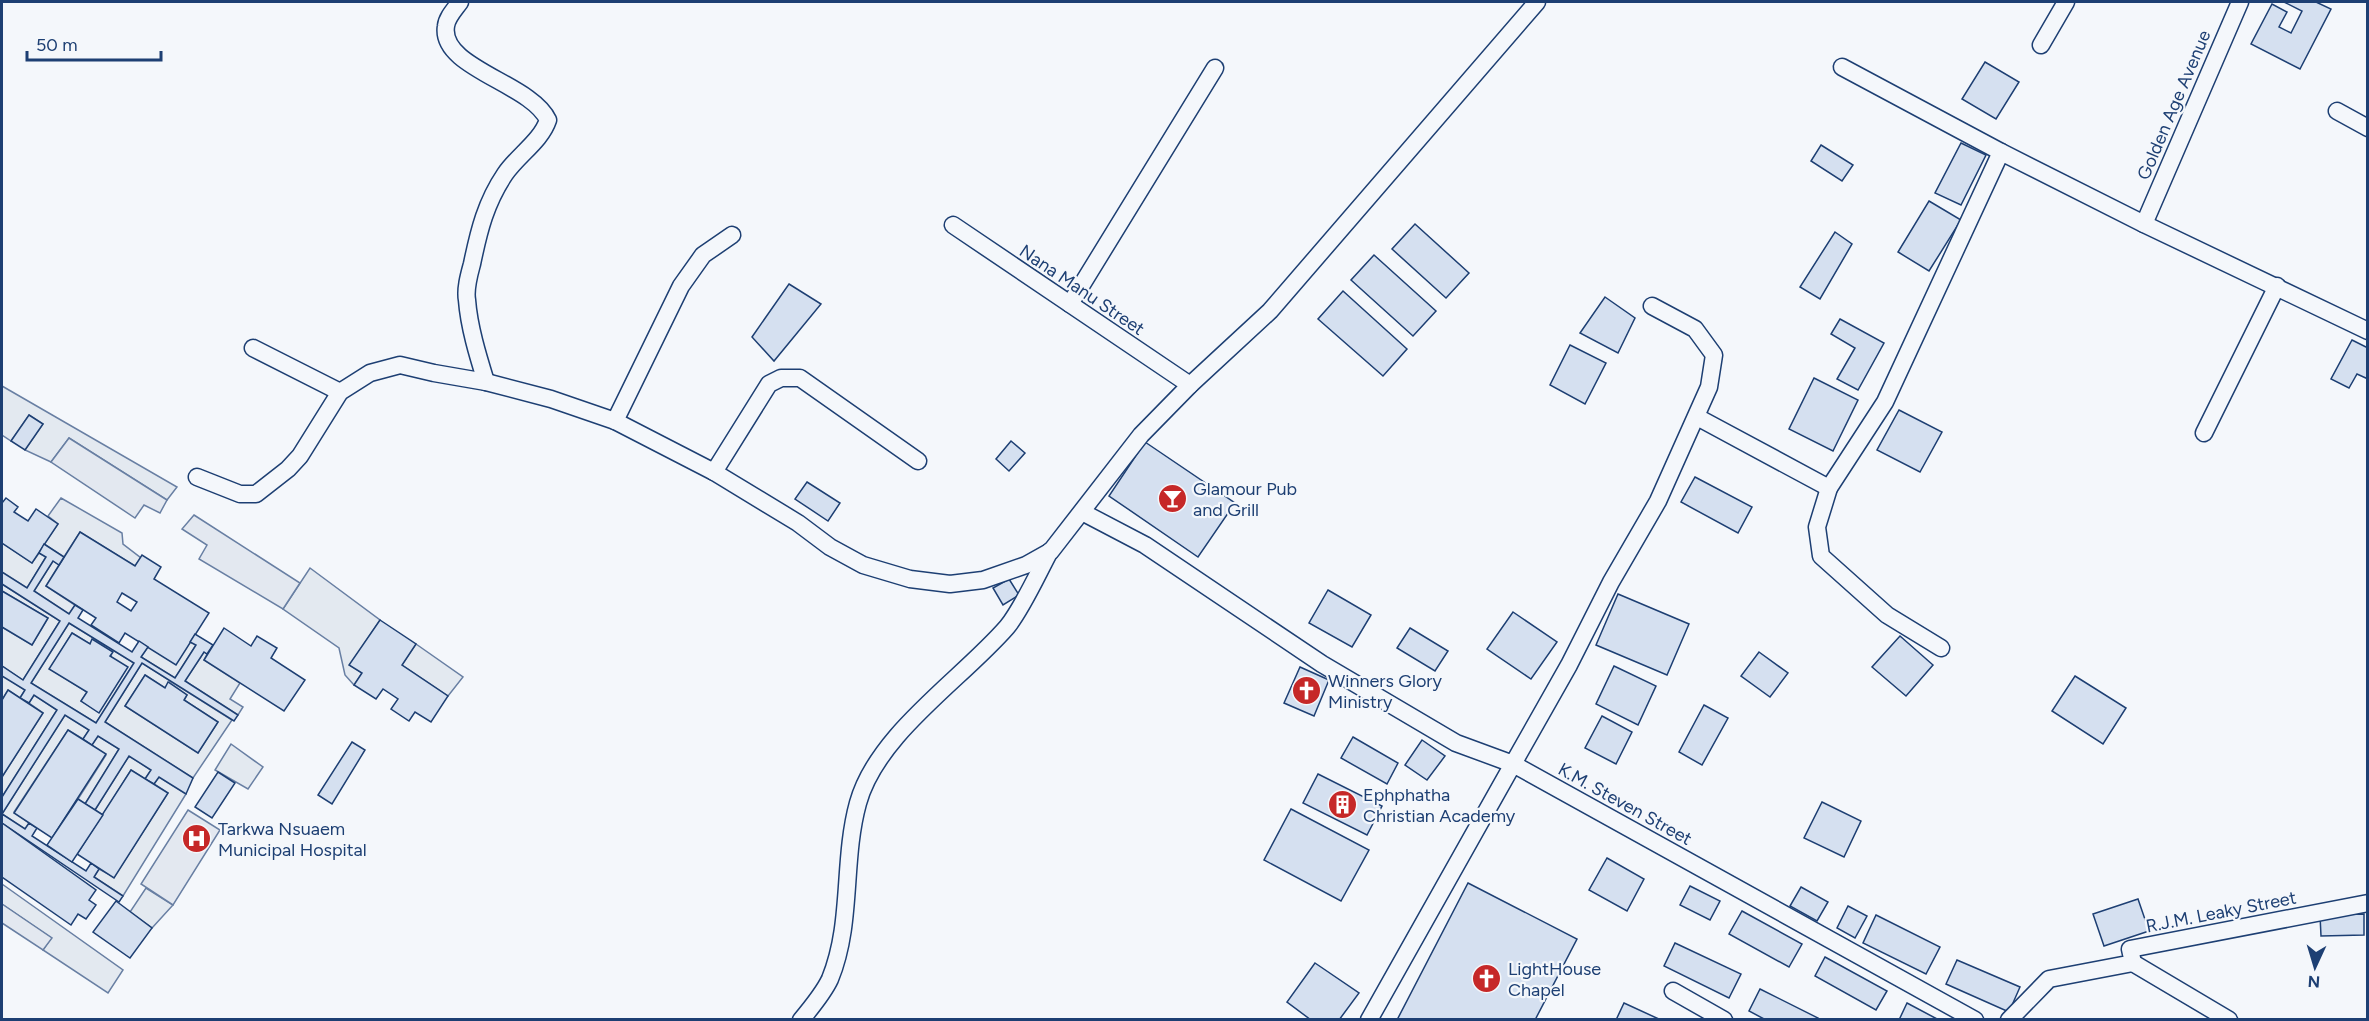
<svg xmlns="http://www.w3.org/2000/svg" width="2369" height="1021" font-family="Figtree,sans-serif">
  <rect width="100%" height="100%" fill="#f4f7fb"/>
  <!-- green -->
  <g fill="#e3e9f0" stroke="#687fa3" stroke-width="1.5" fill-rule="evenodd">
    <polygon points="2,386 177,487 167,500 69,438 51,462 25,450 43,424 29,415 11,441 2,435"/>
    <polygon points="61,498 122,533 123,544 141,558 135,566 80,532 64,557 44,544 58,524 48,516"/>
    <polygon points="2,543 32,563 39,553 46,557 27,588 2,572"/>
    <polygon points="53,561 59,565 46,586 75,605 69,614 34,591"/>
    <polygon points="310,568 380,620 350,665 362,673 354,685 345,675 339,648 283,609"/>
    <polygon points="2,584 60,621 23,680 2,666 2,627 32,645 48,618 2,591"/>
    <path d="M 69,623 L 134,663 L 96,723 L 31,683 ZM 72,633 L 90,644 L 93,639 L 112,652 L 99,712 L 81,701 L 87,692 L 50,669 Z"/>
    <polygon points="190,642 196,645 175,678 141,657 148,647"/>
    <polygon points="416,644 463,677 448,696 402,665"/>
    <polygon points="204,652 207,654 204,660 240,683 230,699 243,707 238,715 185,681"/>
    <path d="M 142,663 L 232,720 L 193,778 L 105,722 ZM 145,675 L 165,688 L 169,682 L 187,695 L 184,700 L 218,722 L 198,753 L 125,706 Z"/>
    <polygon points="2,675 25,690 20,698 8,690 2,700"/>
    <polygon points="34,695 57,710 2,797 2,777 43,713 29,703"/>
    <polygon points="65,715 89,730 83,739 68,730 14,812 29,823 25,829 2,814"/>
    <polygon points="98,736 119,749 85,804 78,799 106,755 92,745"/>
    <polygon points="231,744 263,767 248,789 215,770"/>
    <polygon points="129,756 151,770 145,779 131,770 103,815 95,810"/>
    <polygon points="159,777 186,794 123,896 94,877 99,869 114,877 168,793 154,784"/>
    <polygon points="2,884 123,970 108,993 43,950 51,938 2,904"/>
    <polygon points="146,888 173,905 152,928 130,912"/>
  </g>
  <!-- parking -->
  <g fill="#e3e8f0" stroke="#687fa3" stroke-width="1.5">
    <polygon points="69,438 167,500 160,513 144,505 135,518 51,462"/>
    <polygon points="194,515 300,583 283,609 199,559 207,545 182,529"/>
    <polygon points="188,810 220,830 173,905 141,884"/>
    <polygon points="2,904 52,938 43,950 2,923"/>
  </g>
  <!-- building -->
  <g fill="#d5e0f0" stroke="#1d3f73" stroke-width="1.5" fill-rule="evenodd">
    <polygon points="2284,2 2316,2 2331,9 2300,69 2251,44 2272,4 2287,12 2279,27 2291,33 2302,11"/>
    <polygon points="1985,62 2019,82 1996,119 1962,99"/>
    <polygon points="1961,143 1986,155 1961,205 1935,193"/>
    <polygon points="1821,145 1853,165 1842,181 1811,161"/>
    <polygon points="1929,201 1961,220 1929,271 1898,252"/>
    <polygon points="1415,224 1469,273 1446,298 1392,249"/>
    <polygon points="1835,232 1852,244 1820,299 1800,287"/>
    <polygon points="1374,255 1436,311 1413,336 1351,280"/>
    <polygon points="789,284 821,304 774,361 752,337"/>
    <polygon points="1343,291 1407,349 1383,376 1318,319"/>
    <polygon points="1605,297 1635,318 1618,353 1580,333"/>
    <polygon points="1840,319 1884,343 1858,390 1837,379 1855,348 1831,334"/>
    <polygon points="2352,340 2368,348 2368,379 2357,374 2349,388 2331,379"/>
    <polygon points="1570,345 1606,363 1585,404 1550,385"/>
    <polygon points="1814,378 1858,400 1833,451 1789,429"/>
    <polygon points="1899,410 1942,432 1920,472 1877,450"/>
    <polygon points="29,415 43,424 25,450 11,441"/>
    <polygon points="1011,441 1025,453 1009,471 996,459"/>
    <polygon points="1145,442 1235,503 1198,557 1109,496"/>
    <polygon points="1695,477 1752,507 1738,533 1681,502"/>
    <polygon points="807,482 840,503 828,521 795,499"/>
    <polygon points="6,498 18,507 14,512 28,521 36,509 58,524 32,563 2,543 2,503"/>
    <path d="M 80,532 L 135,566 L 142,555 L 161,567 L 154,579 L 209,613 L 176,665 L 125,633 L 119,643 L 91,625 L 96,618 L 46,586 ZM 122,593 L 137,602 L 131,611 L 117,602 Z"/>
    <path d="M 44,544 L 64,557 L 59,565 L 53,561 L 34,591 L 69,614 L 75,605 L 83,610 L 78,618 L 132,652 L 139,641 L 148,647 L 141,657 L 175,678 L 196,645 L 190,642 L 195,634 L 213,645 L 207,654 L 204,652 L 185,681 L 238,715 L 234,721 L 142,663 L 105,722 L 193,778 L 186,794 L 159,777 L 154,784 L 145,779 L 151,770 L 129,756 L 95,810 L 85,804 L 119,749 L 98,736 L 92,745 L 83,739 L 89,730 L 65,715 L 2,814 L 25,829 L 29,823 L 37,828 L 32,836 L 86,871 L 91,863 L 99,869 L 94,877 L 123,896 L 119,902 L 2,823 L 2,797 L 57,710 L 34,695 L 29,703 L 20,698 L 25,690 L 2,676 L 2,666 L 23,680 L 60,621 L 2,584 L 2,572 L 27,588 L 46,557 L 39,553 ZM 69,623 L 134,663 L 96,723 L 31,683 Z"/>
    <polygon points="1009,579 1019,595 1003,605 993,588"/>
    <polygon points="1328,590 1371,615 1352,647 1309,623"/>
    <polygon points="2,591 48,618 32,645 2,627"/>
    <polygon points="1618,594 1689,624 1667,675 1596,645"/>
    <polygon points="1513,612 1557,642 1531,679 1487,649"/>
    <polygon points="380,620 416,644 402,665 448,696 431,722 415,712 409,721 391,709 398,699 383,689 376,699 354,685 362,673 349,665"/>
    <polygon points="224,628 251,646 257,636 277,648 271,658 305,680 284,711 204,660"/>
    <polygon points="1410,628 1448,651 1435,671 1397,648"/>
    <polygon points="72,633 90,644 92,639 113,652 110,656 128,667 99,713 81,701 87,692 49,669"/>
    <polygon points="1900,636 1933,665 1906,696 1872,667"/>
    <polygon points="1759,652 1788,673 1770,697 1741,676"/>
    <polygon points="1614,666 1656,686 1638,725 1596,704"/>
    <polygon points="1300,667 1329,680 1314,716 1284,703"/>
    <polygon points="145,675 165,688 168,682 187,695 184,700 218,722 198,753 125,706"/>
    <polygon points="2075,676 2126,708 2103,744 2052,711"/>
    <polygon points="8,690 43,713 2,777 2,700"/>
    <polygon points="1704,705 1728,718 1702,765 1679,752"/>
    <polygon points="1602,716 1632,732 1616,764 1585,748"/>
    <polygon points="68,730 106,754 52,838 14,813"/>
    <polygon points="1353,737 1398,763 1387,784 1341,758"/>
    <polygon points="1422,740 1445,756 1427,780 1405,765"/>
    <polygon points="352,742 365,750 332,804 318,795"/>
    <polygon points="131,770 168,793 114,878 77,854"/>
    <polygon points="218,772 235,783 212,818 195,807"/>
    <polygon points="1318,774 1382,806 1367,835 1303,803"/>
    <polygon points="78,799 103,815 72,862 47,845"/>
    <polygon points="1822,802 1861,821 1844,857 1804,838"/>
    <polygon points="1291,809 1369,850 1341,901 1264,860"/>
    <polygon points="2,823 96,890 89,900 96,905 86,919 78,914 71,925 2,877"/>
    <polygon points="1607,858 1644,879 1627,911 1589,890"/>
    <polygon points="1468,883 1577,939 1535,1020 1397,1020"/>
    <polygon points="1690,886 1720,901 1710,920 1680,905"/>
    <polygon points="1801,887 1828,902 1817,921 1790,906"/>
    <polygon points="2138,899 2149,931 2104,946 2093,914"/>
    <polygon points="116,901 152,928 130,958 93,932"/>
    <polygon points="1848,906 1867,916 1855,938 1837,928"/>
    <polygon points="1742,911 1802,944 1789,967 1729,934"/>
    <polygon points="2364,914 2364,935 2321,936 2320,915"/>
    <polygon points="1876,915 1940,947 1926,974 1863,943"/>
    <polygon points="1675,943 1741,974 1729,998 1664,966"/>
    <polygon points="1825,957 1887,991 1876,1010 1815,976"/>
    <polygon points="1957,960 2020,987 2009,1012 1946,984"/>
    <polygon points="1315,963 1359,993 1339,1020 1311,1020 1287,1002"/>
    <polygon points="1760,989 1818,1018 1817,1020 1766,1020 1749,1011"/>
    <polygon points="1624,1003 1661,1020 1616,1020"/>
    <polygon points="1907,1003 1939,1020 1899,1020"/>
  </g>
  <g fill="none" stroke-linecap="round" stroke-linejoin="round">
    <defs>
      <g id="minor">
        <path d="M 460,2 C 455,9 447,17 446,26 C 439,68 531,83 548,120 C 541,141 518,155 505,174 C 486,202 479,230 472,264 C 469,275 465,289 467,300 C 469,327 478,356 486,382"/>
        <polyline points="2041,45 2066,2"/>
        <polyline points="1842,67 2001,152"/>
        <polyline points="2337,111 2368,128"/>
        <polyline points="2144,224 2240,2"/>
        <polyline points="953,225 1190,385"/>
        <polyline points="1070,304 1215,68"/>
        <polyline points="253,348 340,392"/>
        <polyline points="1697,417 1829,488"/>
        <polyline points="615,421 681,286 703,255 732,235"/>
        <polyline points="2204,433 2277,286"/>
        <polyline points="714,472 769,384 781,378 800,378 918,461"/>
        <polyline points="197,477 240,494 256,494 288,469 300,456 340,392 370,373 400,365 434,373 486,382 551,399 615,421 714,472 798,523 830,547 863,565 910,579 950,584 983,580 1026,565 1051,551 1141,435 1190,385 1270,311 1537,2"/>
        <polyline points="1082,512 1145,545 1322,664 1456,743 1513,764 1569,665 1611,582 1658,501 1709,387 1714,355 1695,329 1652,306"/>
        <polyline points="1941,648 1887,615 1821,556 1817,527 1829,488 1885,402 2001,152 2144,224 2368,331"/>
        <polyline points="2133,963 2229,1020"/>
        <polyline points="1673,991 1724,1020"/>
        <path d="M 801,1020 C 811,1008 824,992 830,979 C 853,923 842,861 858,803 C 877,734 961,680 1007,627 C 1022,609 1038,573 1050,551"/>
        <polyline points="1369,1020 1513,764 1975,1020"/>
        <polyline points="2009,1020 2049,979 2133,963 2130,949 2368,903"/>
      </g>
    </defs>
    <!-- minor casing -->
    <use href="#minor" stroke="#1d3f73" stroke-width="19"/>
    <!-- minor -->
    <use href="#minor" stroke="#f4f7fb" stroke-width="16"/>
  </g>
  <!-- icons -->
  <defs>
    <symbol id="bar-disc" viewBox="-11 -11 22 22"><circle r="9.5" fill="#c62828" stroke="#f4f7fb"/><path d="M-6-5H6L.8 .8V4.5H3.5V6h-7V4.5H-.8V.8Z" fill="#fff"/></symbol>
    <symbol id="church-disc" viewBox="-11 -11 22 22"><circle r="9.5" fill="#c62828" stroke="#f4f7fb"/><path d="M-1.2-6h2.4v3.5h3.3v2.4h-3.3V6h-2.4V-.1h-3.3v-2.4h3.3Z" fill="#fff"/></symbol>
    <symbol id="building-disc" viewBox="-11 -11 22 22"><circle r="9.5" fill="#c62828" stroke="#f4f7fb"/><path d="M-4-6H4V6H1V3H-1V6H-4ZM-2.5-4.3h1.7v1.8h-1.7ZM.8-4.3h1.7v1.8H.8ZM-2.5-1h1.7V.8h-1.7ZM.8-1h1.7V.8H.8Z" fill="#fff"/></symbol>
    <symbol id="hospital-disc" viewBox="-11 -11 22 22"><circle r="9.5" fill="#c62828" stroke="#f4f7fb"/><path d="M-5-5h3v3.5h4V-5h3V5h-3V1.5h-4V5h-3Z" fill="#fff"/></symbol>
  </defs>
  <g fill-rule="evenodd">
    <use href="#bar-disc" x="1156" y="482" width="33" height="33"/>
    <use href="#church-disc" x="1290" y="674" width="33" height="33"/>
    <use href="#building-disc" x="1326" y="788" width="33" height="33"/>
    <use href="#hospital-disc" x="180" y="822" width="33" height="33"/>
    <use href="#church-disc" x="1470" y="962" width="33" height="33"/>
  </g>
  <g text-anchor="middle" dominant-baseline="central" stroke-width="4.5" stroke-linejoin="round" paint-order="stroke">
    <!-- street labels -->
    <g font-size="18" fill="#1d3f73" stroke="#f4f7fb">
      <text transform="translate(2174 105) rotate(-67)">Golden Age Avenue</text>
      <text transform="translate(1082 290) rotate(34)">Nana Manu Street</text>
      <text transform="translate(1625 804) rotate(29)">K.M. Steven Street</text>
      <text transform="translate(2221 912) rotate(-11)">R.J.M. Leaky Street</text>
    </g>
    <!-- poi labels -->
    <g font-size="18" fill="#1d3f73" stroke="#f4f7fb" text-anchor="start">
      <text x="1193" y="489">Glamour Pub<tspan x="1193" dy="21">and Grill</tspan></text>
      <text x="1328" y="681">Winners Glory<tspan x="1328" dy="21">Ministry</tspan></text>
      <text x="1363" y="795">Ephphatha<tspan x="1363" dy="21">Christian Academy</tspan></text>
      <text x="218" y="829">Tarkwa Nsuaem<tspan x="218" dy="21">Municipal Hospital</tspan></text>
      <text x="1508" y="969">LightHouse<tspan x="1508" dy="21">Chapel</tspan></text>
    </g>
  </g>
  <!-- border -->
  <rect width="2369" height="1021" fill="none" stroke="#1d3f73" stroke-width="6"/>
  <!-- north arrow -->
  <g transform="translate(2315 967) rotate(184)" stroke="#f4f7fb" stroke-width="4.5" paint-order="stroke">
  <path d="M0-4.5L10 22L0 15L-10 22Z" fill="#1d3f73"/>
  <text y="-9" font-size="16" font-weight="bold" text-anchor="middle" fill="#1d3f73">N</text>
  </g>
  <!-- scale -->
  <path d="M27 51v9h134v-9" fill="none" stroke="#1d3f73" stroke-width="3"/>
  <text x="36" y="51" font-size="18" fill="#1d3f73" stroke="#f4f7fb" stroke-width="4.5" paint-order="stroke">50 m</text>
</svg>
